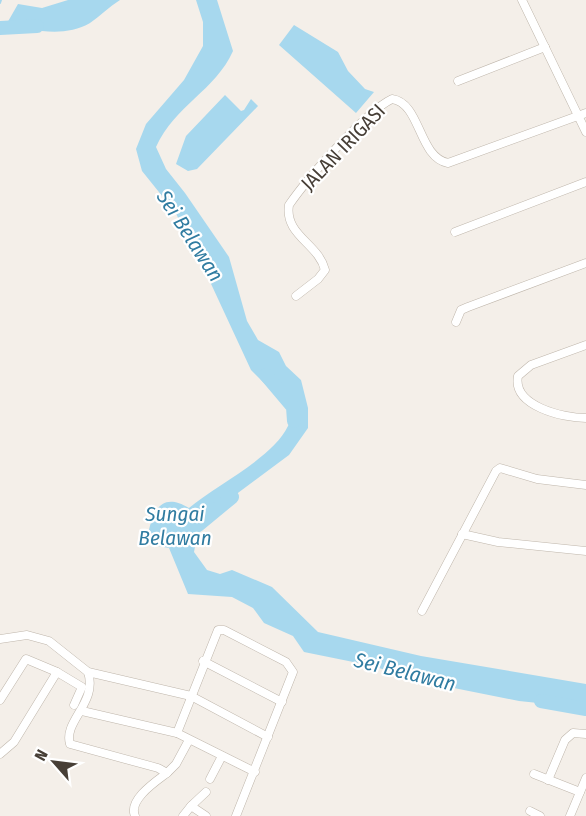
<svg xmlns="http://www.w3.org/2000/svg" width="586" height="816" font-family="'Fira Sans Condensed',sans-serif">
  <rect width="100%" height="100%" fill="#f4efe9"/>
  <!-- water -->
  <g fill="#a7d8ee">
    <path d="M 68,0 L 120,0 C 109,7 100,16 90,23 C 65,38 32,30 6,25 L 18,4 L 42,8 Z"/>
    <path d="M 196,0 L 217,0 L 233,51 C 215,91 175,105 156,147 L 166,169 L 185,193 L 229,257 L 247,321 L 258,340 L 279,352 L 286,366 L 301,380 L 308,408 L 308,428 L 289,455 L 215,510 L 197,536 L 194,552 L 207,570 L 220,574 L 232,570 L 272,587 L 318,632 L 421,656 L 586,684 L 586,708 L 519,701 L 419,681 L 373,666 L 304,652 L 293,636 L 264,623 L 253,608 L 232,597 L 188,594 L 169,548 L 158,546 L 147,539 C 152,514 159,490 189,508 C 216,485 273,458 288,426 C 291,421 291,413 292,408 L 281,389 L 267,386 L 251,370 L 193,245 L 175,212 L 142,171 L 136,149 L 146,124 L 184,80 L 203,46 L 203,22 Z"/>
    <polygon points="294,25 338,52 348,71 365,89 374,92 356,113 279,45"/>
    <polygon points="225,95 241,111 244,110 251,99 258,106 197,169 188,171 176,164 186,136"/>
  </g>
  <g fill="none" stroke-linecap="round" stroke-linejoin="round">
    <!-- stream -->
    <polyline stroke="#a7d8ee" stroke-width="2" points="0,3 1,0"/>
    <!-- river -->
    <g stroke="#a7d8ee" stroke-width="14">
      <polyline points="0,28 37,26"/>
      <polyline points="266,375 293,407 294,421"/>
      <polyline points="198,525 232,497"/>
      <polyline points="541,701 586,709"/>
    </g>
    <defs>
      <g id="street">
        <polyline points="522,0 586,132"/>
        <polyline points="458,81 545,47"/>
        <polyline points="455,232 586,182"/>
        <path d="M 296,296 L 318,279 L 325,270 C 319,244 284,235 289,205 C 307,179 365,112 392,99 C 421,103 418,157 448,163 L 586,113"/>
        <polyline points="456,322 461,310 468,307 586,263"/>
        <path d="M 586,345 L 531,365 L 518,376 C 512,406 563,418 586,418"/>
        <polyline points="462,534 498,542 586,551"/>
        <polyline points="422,611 496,471 500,468 537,479 586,485"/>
        <polyline points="0,639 27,635 49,641 88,672 191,696 268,737"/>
        <polyline points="203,661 282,702"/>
        <path d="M 88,672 C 98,703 63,721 70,744 L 158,768 L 167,773 L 176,764 L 189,740"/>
        <polyline points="0,700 26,659 57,672"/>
        <polyline points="82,711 177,733"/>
        <polyline points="0,754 14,742 57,672 82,687 74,705"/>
        <polyline points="534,774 580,792"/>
        <polyline points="210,779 222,756"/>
        <polyline points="548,780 565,740 573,733 586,734"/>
        <polyline points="191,806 206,792"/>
        <polyline points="530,811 540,816"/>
        <path d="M 135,816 C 128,800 155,782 167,773"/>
        <polyline points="183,816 191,806 206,816"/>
        <polyline points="236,816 293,672 286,662 224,630 218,630 177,733 255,772"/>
        <polyline points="570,816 586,778"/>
      </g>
    </defs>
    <!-- street casing -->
    <use href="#street" stroke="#bfb6ab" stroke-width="9"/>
    <!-- street -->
    <use href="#street" stroke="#fff" stroke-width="8"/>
  </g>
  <g text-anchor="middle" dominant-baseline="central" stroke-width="4.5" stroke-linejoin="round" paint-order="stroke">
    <!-- street labels -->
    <g font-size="20" fill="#473f37" stroke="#fff">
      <text transform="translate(343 147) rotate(-46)">JALAN IRIGASI</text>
    </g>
    <!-- water labels -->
    <g font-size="21" font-style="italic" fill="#307ca1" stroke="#fff">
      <text transform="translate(190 236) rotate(57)">Sei Belawan</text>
      <text x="175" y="514">Sungai<tspan x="175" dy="24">Belawan</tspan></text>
      <text transform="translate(405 672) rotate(14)">Sei Belawan</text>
    </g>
  </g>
  <!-- north arrow -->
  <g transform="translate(54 762) rotate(298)" stroke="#ffffff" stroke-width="4.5" paint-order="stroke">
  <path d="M0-4.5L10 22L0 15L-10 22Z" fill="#473f37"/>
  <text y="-9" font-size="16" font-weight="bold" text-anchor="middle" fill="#473f37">N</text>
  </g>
</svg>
